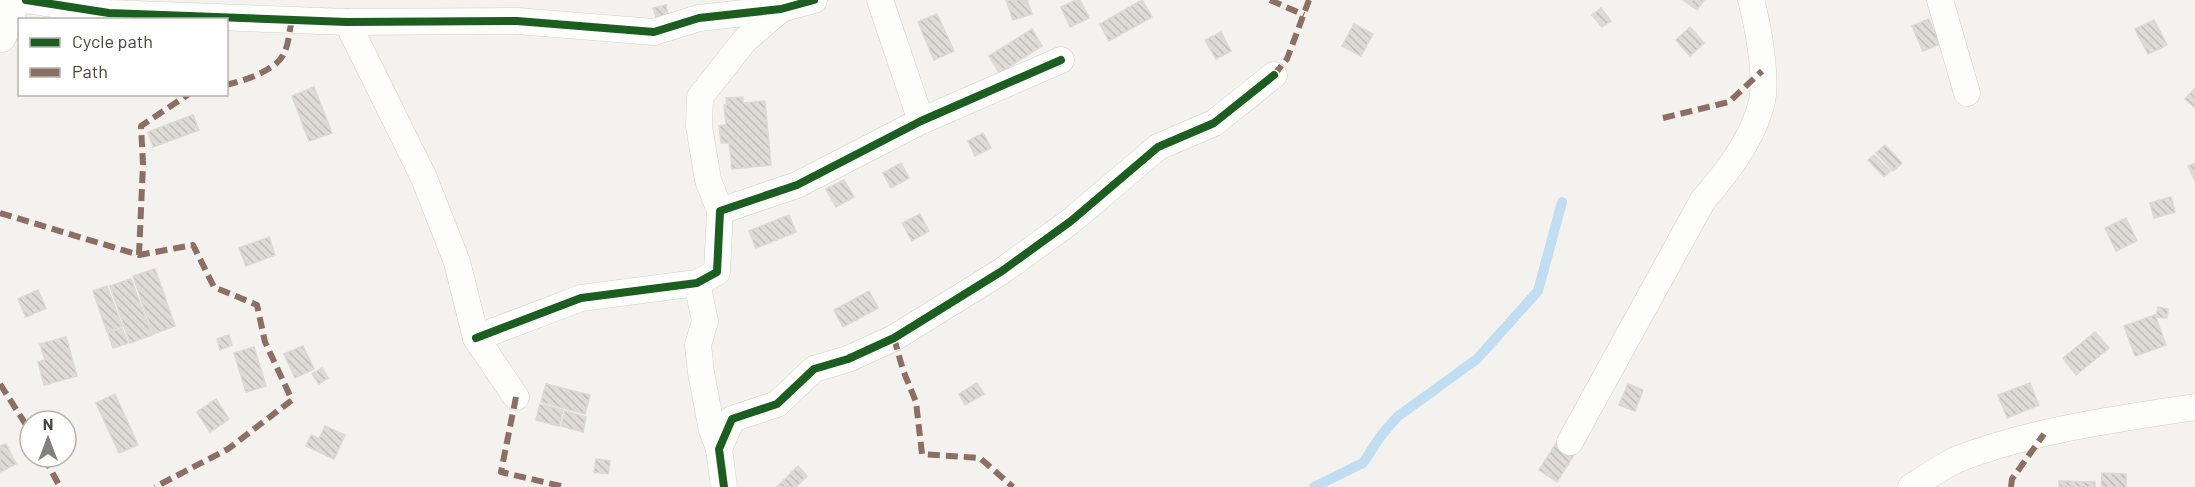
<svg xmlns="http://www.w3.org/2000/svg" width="2195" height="487" font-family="Barlow,sans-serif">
  <defs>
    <pattern id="building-back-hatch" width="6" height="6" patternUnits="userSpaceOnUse" patternTransform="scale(1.5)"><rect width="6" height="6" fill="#dedbd6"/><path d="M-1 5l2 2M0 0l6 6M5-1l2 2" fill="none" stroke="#c0bdb8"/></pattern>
  </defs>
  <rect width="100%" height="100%" fill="#f4f2ee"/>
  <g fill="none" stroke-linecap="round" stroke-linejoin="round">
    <!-- stream -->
    <polyline stroke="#c0ddf1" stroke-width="10" points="1314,487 1363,463 1380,437 1397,417 1477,359 1538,291 1562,202"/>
  </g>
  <!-- building -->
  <g fill="url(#building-back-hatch)" stroke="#dcd9d4" stroke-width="1.5">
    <polygon points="1006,0 1027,0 1032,14 1013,20"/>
    <polygon points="1076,0 1080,0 1089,18 1070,27 1061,7"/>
    <polygon points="1142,0 1152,17 1109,41 1100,24"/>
    <polygon points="1683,0 1704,0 1697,10"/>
    <polygon points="666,5 668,14 656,17 653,8"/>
    <polygon points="1601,8 1611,21 1602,27 1592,15"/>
    <polygon points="937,14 954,51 934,60 918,22"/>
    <polygon points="1929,19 1940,44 1923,51 1912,26"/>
    <polygon points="2154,20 2167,45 2148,54 2135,29"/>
    <polygon points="1354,24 1373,34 1361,56 1342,46"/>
    <polygon points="1690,27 1704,43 1690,56 1676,40"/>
    <polygon points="1032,29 1042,46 999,73 989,56"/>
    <polygon points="1221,32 1231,51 1216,59 1205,40"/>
    <polygon points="314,87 332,133 309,141 292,96"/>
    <polygon points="2195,88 2195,108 2185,99"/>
    <polygon points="743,97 743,103 765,101 771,165 732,169 729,143 721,143 719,126 726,125 724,105 727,105 726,98"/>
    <polygon points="193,115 199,130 153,147 148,132"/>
    <polygon points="983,133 991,148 975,156 968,141"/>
    <polygon points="1885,145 1902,163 1893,171 1876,153"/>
    <polygon points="1874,155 1890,171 1884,177 1868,160"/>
    <polygon points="901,163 909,178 891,188 883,173"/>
    <polygon points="2195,163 2195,181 2188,166"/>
    <polygon points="844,180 854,197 836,207 826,189"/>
    <polygon points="2171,197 2175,212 2154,218 2150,203"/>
    <polygon points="920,214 929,231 912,241 902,223"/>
    <polygon points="789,215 796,232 756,248 749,231"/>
    <polygon points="2126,218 2137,241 2116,251 2105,228"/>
    <polygon points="269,237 275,255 246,266 239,248"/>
    <polygon points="155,269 175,326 153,334 133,276"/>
    <polygon points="131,279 152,335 130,343 110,286"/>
    <polygon points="107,286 122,326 107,332 93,291"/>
    <polygon points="38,290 46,308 26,317 18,299"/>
    <polygon points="869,291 878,308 843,327 834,310"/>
    <polygon points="2158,307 2168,309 2167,318 2156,317"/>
    <polygon points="2155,315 2166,345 2135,356 2124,326"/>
    <polygon points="122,328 128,343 113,348 108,333"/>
    <polygon points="2095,332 2109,348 2076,375 2063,358"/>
    <polygon points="229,335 232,345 220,350 217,339"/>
    <polygon points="66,337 77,376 44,385 38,362 45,360 40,344"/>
    <polygon points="303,346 314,369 295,378 284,354"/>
    <polygon points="254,347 266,386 246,392 234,353"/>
    <polygon points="322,368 328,378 319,384 312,374"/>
    <polygon points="977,383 984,394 965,405 959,394"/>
    <polygon points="2030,383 2039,405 2007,418 1998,395"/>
    <polygon points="546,384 590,395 585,414 541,402"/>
    <polygon points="1628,384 1643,390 1635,411 1619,405"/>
    <polygon points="115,394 138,445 119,453 96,403"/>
    <polygon points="216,399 229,419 210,432 197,412"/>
    <polygon points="540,404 563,410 559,426 536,420"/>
    <polygon points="565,411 586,417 583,432 561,426"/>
    <polygon points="325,426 345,435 334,459 306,446 311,435 319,439"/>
    <polygon points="1557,442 1575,453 1557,482 1539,470"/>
    <polygon points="6,444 16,464 0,472 0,446"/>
    <polygon points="596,459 610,461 608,474 594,472"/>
    <polygon points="798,466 807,476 796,487 777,487"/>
    <polygon points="2102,473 2126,474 2126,487 2101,487"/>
    <polygon points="2059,481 2095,482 2095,487 2059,487"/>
  </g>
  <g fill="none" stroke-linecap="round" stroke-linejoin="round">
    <defs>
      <g id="minor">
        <polyline points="26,0 109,13 347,22 517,21 654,32 699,18 781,9 814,0"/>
        <polyline points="880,0 921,121"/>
        <polyline points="1940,0 1967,93"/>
        <polyline points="347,22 424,178 457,262 476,338 516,397"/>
        <polyline points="720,211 708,180 699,126 700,97 745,40 781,9"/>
        <polyline points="697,283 705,321 698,345 701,373 712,430 719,449"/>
        <polyline points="476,338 581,298 697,283 717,272 720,211 797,185 921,121 1061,60"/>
        <path d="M 1570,442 L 1703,200 C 1727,173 1754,138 1762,101 C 1767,76 1758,25 1751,0"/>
        <polyline points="724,487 719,449 732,419 777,404 814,369 848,359 894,338 1002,271 1071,221 1158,147 1214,123 1274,75"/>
        <path d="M 1911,487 C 1926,478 1942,466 1958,459 C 2034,430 2115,419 2195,407"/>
      </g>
      <polyline id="tertiary" points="0,36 14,0"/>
    </defs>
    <!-- minor casing -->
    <use href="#minor" stroke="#d2d0cb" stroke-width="27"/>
    <!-- tertiary casing -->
    <use href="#tertiary" stroke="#d2d0cb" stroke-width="34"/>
    <!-- minor -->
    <use href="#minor" stroke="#fdfdfc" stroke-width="26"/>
    <!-- tertiary -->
    <use href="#tertiary" stroke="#fdfdfc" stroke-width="33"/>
    <!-- quiet -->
    <g stroke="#8d6e63" stroke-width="6" stroke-dasharray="12 6" stroke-linecap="butt">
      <polyline points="1270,0 1304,15"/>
      <polyline points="1274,75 1287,59 1309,0"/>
      <path d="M 226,85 C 243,81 278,70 284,53 C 289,44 289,31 292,20"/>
      <polyline points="1663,118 1729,102 1762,71"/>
      <polyline points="0,213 139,255 193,245 214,287 257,305 265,342 292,400 228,449 155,487"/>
      <polyline points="139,255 143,164 141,126 189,94"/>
      <polyline points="894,338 903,370 916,402 922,454 980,458 1013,487"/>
      <polyline points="0,384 30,431"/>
      <polyline points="516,397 501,472 565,487"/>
      <polyline points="44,457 60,487"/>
      <polyline points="2011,487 2012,479 2044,434"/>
    </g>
    <defs>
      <g id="cycleway">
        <polyline points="26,0 109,13 347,22 517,21 654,32 699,18 781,9 814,0"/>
        <polyline points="476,338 581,298 697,283 717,272 720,211 797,185 921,121 1061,60"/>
        <polyline points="724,487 719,449 732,419 777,404 814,369 848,359 894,338 1002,271 1071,221 1158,147 1214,123 1274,75"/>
      </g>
    </defs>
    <!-- cycleway casing -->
    <use href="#cycleway" stroke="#fff" stroke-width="11"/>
    <!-- cycleway -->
    <use href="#cycleway" stroke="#1b5e20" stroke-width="8"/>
  </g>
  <!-- legend -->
  <rect x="18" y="18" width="210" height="78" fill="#ffffff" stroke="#b7b4b0" stroke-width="1.5"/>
  <rect x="30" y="38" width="30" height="9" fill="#1b5e20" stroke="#b7b4b0" stroke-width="1.5"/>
  <text x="72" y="48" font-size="18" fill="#4b4439">Cycle path</text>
  <rect x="30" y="68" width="30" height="9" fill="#8d6e63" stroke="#b7b4b0" stroke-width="1.5"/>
  <text x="72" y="78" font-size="18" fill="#4b4439">Path</text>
  <!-- north arrow -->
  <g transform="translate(48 439)"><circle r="28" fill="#ffffff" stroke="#b7b4b0" stroke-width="1.5"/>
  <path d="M0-4.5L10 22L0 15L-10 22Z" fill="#868178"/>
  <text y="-9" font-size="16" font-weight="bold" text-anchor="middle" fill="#4b4439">N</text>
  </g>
</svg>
